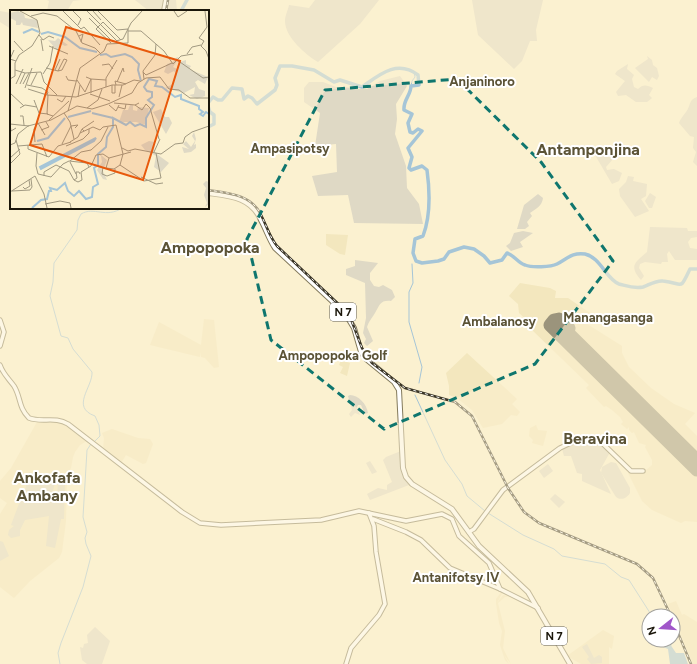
<svg xmlns="http://www.w3.org/2000/svg" width="697" height="664" font-family="Figtree,sans-serif">
  <rect width="100%" height="100%" fill="#fbf1d0"/>
  <!-- built -->
  <g fill="#f3e7be">
    <polygon points="326,234 348,235 345,255 340,254 326,245"/>
    <polygon points="520,283 550,288 556,291 555,298 568,298 590,313 587,324 622,346 622,353 629,367 651,388 674,404 695,413 685,424 697,436 697,522 685,521 681,523 652,510 642,501 628,473 630,471 644,472 652,465 652,460 645,447 646,445 639,443 634,432 632,433 629,430 629,427 627,429 621,424 623,422 620,417 612,410 606,406 604,407 586,388 589,385 531,329 532,325 519,313 518,304 509,296"/>
    <polygon points="204,319 214,320 219,367 214,368 205,358 201,357 201,352 200,357 150,345 159,322 201,345"/>
    <polygon points="467,353 517,399 512,404 520,412 517,416 511,415 502,424 483,428 472,410 457,398 449,395 449,386 446,373"/>
    <polygon points="341,360 350,363 347,376 340,373 343,367 339,365"/>
    <polygon points="54,421 69,426 87,441 80,445 75,452 73,457 71,468 67,475 66,521 62,552 59,558 30,581 14,598 0,587 0,514 7,503 0,498 0,481 11,468 37,422"/>
    <polygon points="536,425 538,430 547,431 543,446 532,443 533,440 529,436 530,428"/>
    <polygon points="112,429 138,438 150,439 153,444 146,463 143,464 126,455 121,463 103,450 104,438 102,433"/>
    <polygon points="502,591 503,592 497,603 503,595 511,596 505,597 498,603 505,631 503,648 511,664 504,655 509,664 505,660 500,645 502,631 499,623 496,603 496,599"/>
    <polygon points="676,601 682,615 684,614 697,622 697,664 693,664 668,604"/>
    <polygon points="603,630 614,636 612,649 609,647 609,664 581,664 567,656"/>
  </g>
  <!-- green -->
  <g fill="#dfd9c5">
    <polygon points="47,0 81,0 73,1 67,11 47,11 49,1"/>
    <polygon points="135,0 176,0 177,11 149,11"/>
    <path d="M 315,0 L 379,0 L 360,24 L 318,62 C 306,55 285,37 285,21 C 285,16 288,10 289,5 L 309,8 Z"/>
    <polygon points="472,0 543,0 536,30 537,41 530,41 522,61 514,69 478,35"/>
    <polygon points="0,11 11,13 11,29 0,22"/>
    <polygon points="647,56 652,60 653,65 657,68 659,76 657,80 652,77 649,82 635,68 648,59"/>
    <path d="M 628,64 L 627,69 L 634,75 L 632,79 L 634,87 L 638,89 C 643,84 647,85 653,88 L 649,95 L 652,98 L 647,102 L 636,102 L 626,95 L 618,96 L 616,92 L 625,81 L 615,74 L 617,71 Z"/>
    <polygon points="400,76 407,86 396,104 397,119 395,134 406,166 407,188 419,204 423,224 354,223 348,195 318,196 312,176 337,172 336,144 315,146 320,113 304,102 304,88 309,82 323,82 336,87 347,87 356,89 367,89 380,81"/>
    <path d="M 697,97 L 697,166 L 693,162 L 696,152 L 693,148 L 694,137 L 690,136 L 679,123 C 681,118 683,116 686,112 C 691,106 688,100 697,97 Z"/>
    <polygon points="620,151 606,167 607,170 614,169 622,173 619,181 612,184 595,155 595,152"/>
    <polygon points="628,176 634,177 633,181 647,184 646,196 641,199 649,211 635,217 620,196 619,189 626,182"/>
    <polygon points="650,193 656,197 652,208 649,208 645,201"/>
    <path d="M 538,194 L 543,198 C 542,206 536,209 530,213 L 532,216 L 527,222 L 529,226 L 525,229 L 517,229 L 524,205 Z"/>
    <path d="M 650,227 L 687,228 L 688,231 L 697,231 L 697,237 L 691,238 L 688,242 L 690,248 L 697,249 L 697,260 L 675,260 L 669,251 L 667,254 L 668,262 L 662,262 L 661,264 L 645,262 L 640,264 L 639,268 L 644,276 L 641,280 C 628,265 636,262 647,252 Z"/>
    <polygon points="523,231 533,233 520,242 523,247 511,251 506,246 510,243 514,233"/>
    <path d="M 355,260 L 378,263 L 370,273 L 370,280 L 374,286 L 379,287 L 383,285 L 392,290 L 395,297 L 391,301 C 380,300 380,305 375,313 C 372,318 369,321 367,327 L 373,341 L 367,346 L 364,343 L 366,339 L 363,333 L 366,318 L 365,283 L 346,275 L 346,269 L 355,266 Z"/>
    <path d="M 350,395 C 358,395 367,404 368,413 L 365,414 L 361,405 L 358,405 L 357,407 L 360,415 L 355,413 L 351,417 L 349,414 L 352,410 L 348,396 Z"/>
    <polygon points="589,439 601,443 609,450 609,454 600,470 611,494 582,481 582,474 577,473 571,456 564,456 562,449 574,442"/>
    <polygon points="401,451 402,473 409,485 370,500 367,494 378,488 387,490 387,485 392,482 383,460 386,457"/>
    <polygon points="370,461 377,472 372,474 366,463"/>
    <path d="M 611,462 L 616,463 L 630,488 L 630,493 C 627,498 621,501 616,497 L 601,473 L 602,467 Z"/>
    <polygon points="548,464 553,471 544,478 539,471"/>
    <polygon points="29,472 56,479 51,498 25,491"/>
    <polygon points="62,480 65,481 64,519 61,519 55,548 46,546 49,516 25,520 20,530 20,536 11,538 8,535 9,530 14,526 11,525 23,493 57,501 58,481"/>
    <polygon points="555,494 565,502 559,508 550,499"/>
    <polygon points="0,541 3,542 9,556 0,561"/>
    <polygon points="95,627 110,641 102,664 87,664 82,660 80,647 83,648 84,644 88,643 87,635"/>
    <polygon points="587,644 594,658 599,655 602,657 602,663 591,664 587,659 589,657 582,647"/>
  </g>
  <!-- water -->
  <polygon fill="#a5c5d7" points="670,644 676,653 684,653 688,664 670,664 668,649 663,647"/>
  <g fill="none" stroke-linecap="round" stroke-linejoin="round">
    <!-- stream -->
    <g stroke="#a5c5d7" stroke-width="1">
      <polyline points="411,86 412,81 415,77 414,72"/>
      <polyline points="412,264 413,283 409,292 409,322 422,367 419,383"/>
      <polyline points="415,395 445,460 462,484 467,496 485,511"/>
      <path d="M 94,442 L 100,436 L 99,425 L 95,416 C 70,407 93,387 92,372 L 73,349 L 68,338 L 61,336 L 50,296 L 53,282 L 54,263 L 77,230 L 78,220 L 81,214 C 94,206 106,219 122,208"/>
      <polyline points="488,513 523,535 554,549 562,556 605,564 621,577 629,580 652,616"/>
      <polyline points="669,640 671,645"/>
      <polyline points="60,664 58,653 61,643 83,587 91,556 86,544 85,538 87,532 83,517 87,450 91,444"/>
    </g>
    <!-- river -->
    <g stroke="#a5c5d7" stroke-width="3.5">
      <polyline points="181,11 187,0"/>
      <path d="M 208,103 L 213,97 L 218,100 L 222,100 L 232,88 L 242,89 L 244,99 L 248,96 L 252,98 L 257,104 L 275,90 L 277,85 L 275,78 L 280,66 L 292,66 L 314,70 L 334,82 L 340,80 L 362,87 C 379,75 397,59 418,75 L 419,85 L 411,86 C 411,95 403,100 404,110 L 412,114 L 408,123 L 410,132 L 413,133 L 418,129 L 422,131 L 408,148 L 412,157 L 409,168 L 411,170 L 422,166 L 427,170 C 430,192 431,215 423,236 L 415,239 L 413,253 L 416,261 L 422,263 L 438,261 L 444,259 L 449,252 L 464,247 L 474,249 L 484,256 L 490,263 L 502,260 L 507,253 C 514,255 518,263 525,265 C 532,268 551,267 557,264 C 567,259 572,252 585,254 C 600,257 607,280 619,284 C 627,286 634,289 643,287 C 649,285 656,280 663,281 C 684,283 679,292 690,269 L 697,269"/>
      <polyline points="208,106 210,112 214,115 214,124 208,127"/>
    </g>
    <!-- runway -->
    <polyline stroke="#9b947c" stroke-width="13" points="697,460 568,333 569,328 559,319 554,320 550,325 697,470"/>
    <defs>
      <g id="secondary">
        <polyline points="0,320 4,332 0,346"/>
        <path d="M 0,365 C 3,374 9,379 14,386 C 21,397 18,407 29,418 C 42,423 55,416 68,424 L 182,512 L 200,523 L 221,525 L 321,520 L 359,511 L 406,521 L 442,514 L 452,519 L 459,536 L 489,563 L 500,589"/>
        <polyline points="373,519 406,532 421,540 450,568 500,589 538,608"/>
        <polyline points="469,532 474,529 503,490 560,448 579,439 592,439 600,441 631,471 643,471"/>
        <polyline points="346,664 351,648 379,615 385,604 376,552 374,526 369,513"/>
      </g>
      <g id="primary">
        <polyline points="164,11 166,0"/>
        <path d="M 208,193 C 230,196 251,197 261,220 C 266,229 269,239 275,248 L 345,313 L 354,328 L 361,352 L 366,359 L 394,382 L 399,390 L 403,468 L 406,477 L 412,484 L 452,509 L 479,546 L 528,592 L 570,664"/>
      </g>
    </defs>
    <!-- secondary casing -->
    <use href="#secondary" stroke="#847b5d" stroke-width="5.5"/>
    <!-- primary casing -->
    <use href="#primary" stroke="#847b5d" stroke-width="6"/>
    <!-- secondary -->
    <use href="#secondary" stroke="#fff" stroke-width="3.5"/>
    <!-- primary -->
    <use href="#primary" stroke="#fff" stroke-width="4"/>
    <defs>
      <g id="rail">
        <polyline points="166,11 168,0"/>
        <path d="M 208,190 C 227,193 250,194 260,213 C 266,224 269,236 277,246 L 349,314 L 362,348 L 372,363 L 405,388 L 455,402 L 472,416 L 508,488 L 524,512 L 539,523 L 637,564 L 653,578 L 671,616"/>
        <polyline points="673,621 691,664"/>
      </g>
    </defs>
    <!-- rail casing -->
    <use href="#rail" stroke="#3b3627" stroke-width="2.5"/>
    <!-- rail -->
    <use href="#rail" stroke="#fff" stroke-width="1" stroke-dasharray="3" stroke-linecap="butt"/>
  </g>
  <!-- marked area -->
  <path d="M0 0H697V664H0ZM 457,79 L 541,162 L 613,261 L 535,364 L 384,429 L 271,340 L 247,239 L 325,90 Z" fill="#fbf1d0" fill-opacity=".55" fill-rule="evenodd"/>
  <path fill="none" stroke="#0f766e" stroke-width="3" stroke-dasharray="8 5" stroke-linejoin="round" d="M 457,79 L 541,162 L 613,261 L 535,364 L 384,429 L 271,340 L 247,239 L 325,90 Z"/>
  <g text-anchor="middle" dominant-baseline="central" stroke-width="4" stroke-linejoin="round" paint-order="stroke">
    <!-- shield labels -->
    <g fill="#fff" stroke="#5f5c54" stroke-width="1">
      <rect x="330" y="303" width="26" height="18" rx="3"/>
      <rect x="541" y="627" width="26" height="18" rx="3"/>
    </g>
    <g font-size="11" font-weight="bold" fill="#1a160a">
      <text x="343" y="312">N 7</text>
      <text x="554" y="636">N 7</text>
    </g>
    <!-- neighbourhood labels -->
    <g font-size="13" font-weight="bold" fill="#5b5336" stroke="#fff">
      <text x="482" y="81">Anjaninoro</text>
      <text x="290" y="148">Ampasipotsy</text>
      <text x="608" y="317">Manangasanga</text>
      <text x="499" y="321">Ambalanosy</text>
      <text x="333" y="355">Ampopopoka Golf</text>
      <text x="456" y="577">Antanifotsy IV</text>
    </g>
    <!-- district labels -->
    <g font-size="16" font-weight="bold" fill="#5b5336" stroke="#fff">
      <text x="588" y="149">Antamponjina</text>
      <text x="210" y="247">Ampopopoka</text>
      <text x="595" y="438">Beravina</text>
      <text x="47" y="477">Ankofafa<tspan x="47" dy="18">Ambany</tspan></text>
    </g>
  </g>
  <!-- overview -->
  <g transform="translate(10 10)">
    <rect width="199" height="199" fill="#fbf1d0"/>
    <path d="M 8,1 L 14,4 L 15,8 L 27,10 L 28,18 L 13,15 L 12,12 L 10,15 L 6,15 L 6,11 L 0,8 L 0,3 ZM 48,28 L 58,35 L 55,36 L 51,34 L 47,40 L 38,30 L 45,31 ZM 167,47 L 169,48 L 163,57 L 167,59 L 170,52 L 176,50 L 176,54 L 181,56 L 179,59 L 198,67 L 195,74 L 188,70 L 185,72 L 189,79 L 195,81 L 195,86 L 187,89 L 179,85 L 184,84 L 185,77 L 174,83 L 155,78 L 163,74 L 166,64 L 164,61 L 158,64 L 154,62 L 157,54 L 163,52 ZM 120,95 L 123,95 L 123,100 L 127,101 L 128,97 L 139,98 L 136,115 L 126,112 L 109,112 L 113,100 L 118,100 ZM 151,99 L 155,107 L 159,107 L 162,113 L 156,124 L 143,102 ZM 184,122 L 186,129 L 184,135 L 186,134 L 186,138 L 181,142 L 174,143 L 172,137 L 179,139 L 173,134 L 176,131 L 181,137 L 185,131 L 182,126 ZM 139,131 L 145,132 L 144,142 L 159,153 L 151,162 L 144,157 L 146,146 L 135,140 L 131,135 ZM 91,145 L 97,150 L 94,158 L 97,160 L 91,157 L 97,170 L 93,169 L 87,160 L 92,152 L 91,146 L 89,146 ZM 196,171 L 199,172 L 199,194 L 195,197 L 197,193 L 194,185 L 196,178 L 193,174 Z" fill="#dfd9c5"/>
    <path fill="none" stroke="#a5c5d7" stroke-width="2" d="M 13,23 L 22,19 L 29,22M 31,24 L 38,22 L 55,27 L 70,38 L 87,42M 90,45 L 96,44 L 101,47 L 115,44 L 122,47 L 129,54 L 128,60 L 131,71M 82,103 L 103,108M 58,107 L 81,101M 86,128 L 84,131 L 31,159 L 30,157 ZM 27,131 L 38,128 L 55,108M 22,198 L 31,190 L 37,189 L 39,181 L 41,181 L 40,178 L 47,180 L 55,173 L 58,181 L 64,186 L 69,181 L 76,189 L 82,187 L 83,177 L 88,174 L 84,158 L 88,155 L 88,144 L 96,137 L 97,127 L 103,117 L 103,108 L 116,115 L 120,112 L 125,116 L 130,114 L 136,117 L 136,108 L 144,95 L 138,90 L 142,87 L 142,82 L 137,81 L 134,77 L 139,69 L 147,71 L 145,76 L 152,77 L 165,87 L 171,85 L 171,89 L 189,96 L 189,99 L 193,102 L 190,104 L 193,106 L 196,102 L 199,104"/>
    <path fill="none" stroke="#a19981" stroke-width="1" d="M 53,1 L 71,19 L 74,17 L 90,35M 63,1 L 71,9 L 68,15M 77,1 L 107,31M 83,1 L 91,10M 88,1 L 107,20 L 118,19M 164,1 L 168,7 L 177,1M 195,1 L 197,17 L 189,28 L 194,31 L 191,36 L 196,41 L 199,49M 21,6 L 33,3 L 47,6 L 66,21 L 72,33 L 85,38 L 90,43M 79,8 L 103,32M 93,12 L 86,19 L 101,33M 93,12 L 111,30M 118,21 L 131,21 L 154,41 L 163,54 L 171,46 L 183,44M 29,25 L 33,30 L 39,26 L 44,28M 69,26 L 73,24 L 71,32M 31,29 L 33,41M 4,31 L 13,41M 106,31 L 113,29 L 121,13 L 132,1M 39,36 L 58,44M 4,40 L 0,49 L 6,51M 177,44 L 182,37 L 191,35M 167,50 L 193,68 L 199,67M 92,55 L 99,54 L 103,59M 36,58 L 48,61 L 52,60 L 57,50 L 54,49 L 48,61M 5,60 L 15,63 L 31,62 L 34,72 L 47,85M 45,60 L 50,49M 133,62 L 136,65 L 162,53M 33,64 L 40,53 L 43,36M 56,66 L 58,70 L 66,71M 76,67 L 81,69 L 81,83M 0,69 L 5,66 L 5,53 L 9,45 L 22,36 L 30,23 L 27,10 L 10,1M 134,69 L 133,61 L 145,45 L 146,34M 67,70 L 75,82 L 81,69 L 96,70M 107,72 L 113,58 L 114,62M 6,74 L 13,59M 10,74 L 15,63M 13,74 L 19,63M 17,75 L 32,78 L 38,82 L 37,85M 21,75 L 27,63M 102,75 L 102,83 L 105,83 L 105,75M 106,75 L 105,71 L 116,74M 96,77 L 96,68 L 107,50M 15,78 L 22,58M 18,79 L 37,85 L 66,87 L 102,75 L 113,75 L 124,70 L 130,71M 0,83 L 14,96M 80,84 L 100,91M 38,85 L 37,104 L 43,106M 68,87 L 70,75M 109,87 L 112,75M 47,89 L 52,92 L 56,86M 24,90 L 29,103 L 38,104M 104,93 L 125,95 L 129,93M 99,95 L 106,101 L 109,95M 125,95 L 132,100 L 136,94 L 140,98 L 149,129M 108,97 L 115,99 L 116,94M 10,98 L 15,95 L 27,97M 77,98 L 88,90 L 92,79M 58,101 L 70,58 L 94,41 L 97,34 L 118,33 L 118,19M 54,103 L 60,112 L 64,129M 10,106 L 13,106 L 14,115M 39,110 L 59,91M 0,114 L 19,116M 0,114 L 1,121 L 6,118M 72,119 L 84,111M 31,120 L 39,117 L 36,112M 25,132 L 24,119 L 28,113 L 35,125M 60,132 L 68,127 L 72,119 L 74,121M 52,134 L 61,116 L 68,115 L 65,118M 0,135 L 5,133 L 8,124 L 18,116 L 41,110 L 67,96 L 82,99 L 98,94 L 122,83 L 128,73 L 136,68 L 150,67 L 159,79 L 169,80 L 180,88 L 199,88M 18,135 L 18,139 L 39,147 L 48,136 L 61,132M 8,136 L 32,134 L 37,147M 56,136 L 73,129 L 79,123 L 79,119M 112,138 L 118,141 L 125,139 L 151,144 L 165,134 L 173,133 L 175,127 L 182,122 L 199,116M 144,142 L 150,129M 27,143 L 26,156 L 28,164M 0,148 L 10,139M 99,148 L 121,142M 60,151 L 71,142 L 81,140 L 91,131 L 98,117M 60,152 L 66,164M 0,154 L 10,144 L 6,130M 110,155 L 134,171 L 151,168 L 146,143M 93,157 L 92,164 L 97,166 L 105,163 L 105,159M 28,164 L 41,167 L 53,154 L 59,151 L 77,153 L 79,157M 25,166 L 34,184 L 37,198M 34,166 L 34,162 L 46,155 L 59,161 L 64,170M 131,167 L 146,174 L 153,173M 64,170 L 68,172 L 72,170 L 71,162 L 81,156 L 86,145 L 93,144 L 99,148 L 96,158 L 104,159 L 110,155 L 113,144 L 106,115 L 93,117 L 90,120 L 83,117 L 70,123M 64,170 L 67,168 L 66,162 L 69,162 L 70,164M 13,177 L 15,179 L 20,176 L 19,170M 2,181 L 20,180 L 22,177 L 21,169M 0,182 L 25,166M 35,194 L 50,191 L 60,193 L 61,198"/>
    <path fill="#e8590c" fill-opacity="0.15" stroke="#e8590c" stroke-width="2" d="M 56,17 L 170,51 L 133,170 L 20,135 Z"/>
    <rect width="199" height="199" fill="none" stroke="#1a160a" stroke-width="2"/>
  </g>
  <!-- north arrow -->
  <g transform="translate(661 628) rotate(253)"><circle r="19" fill="#ffffff" stroke="#a3a29d"/>
  <path d="M0-3L7 15L0 10L-7 15Z" fill="#a056c9"/>
  <text y="-6" font-size="11" font-weight="bold" text-anchor="middle" fill="#1a160a">N</text>
  </g>
</svg>
